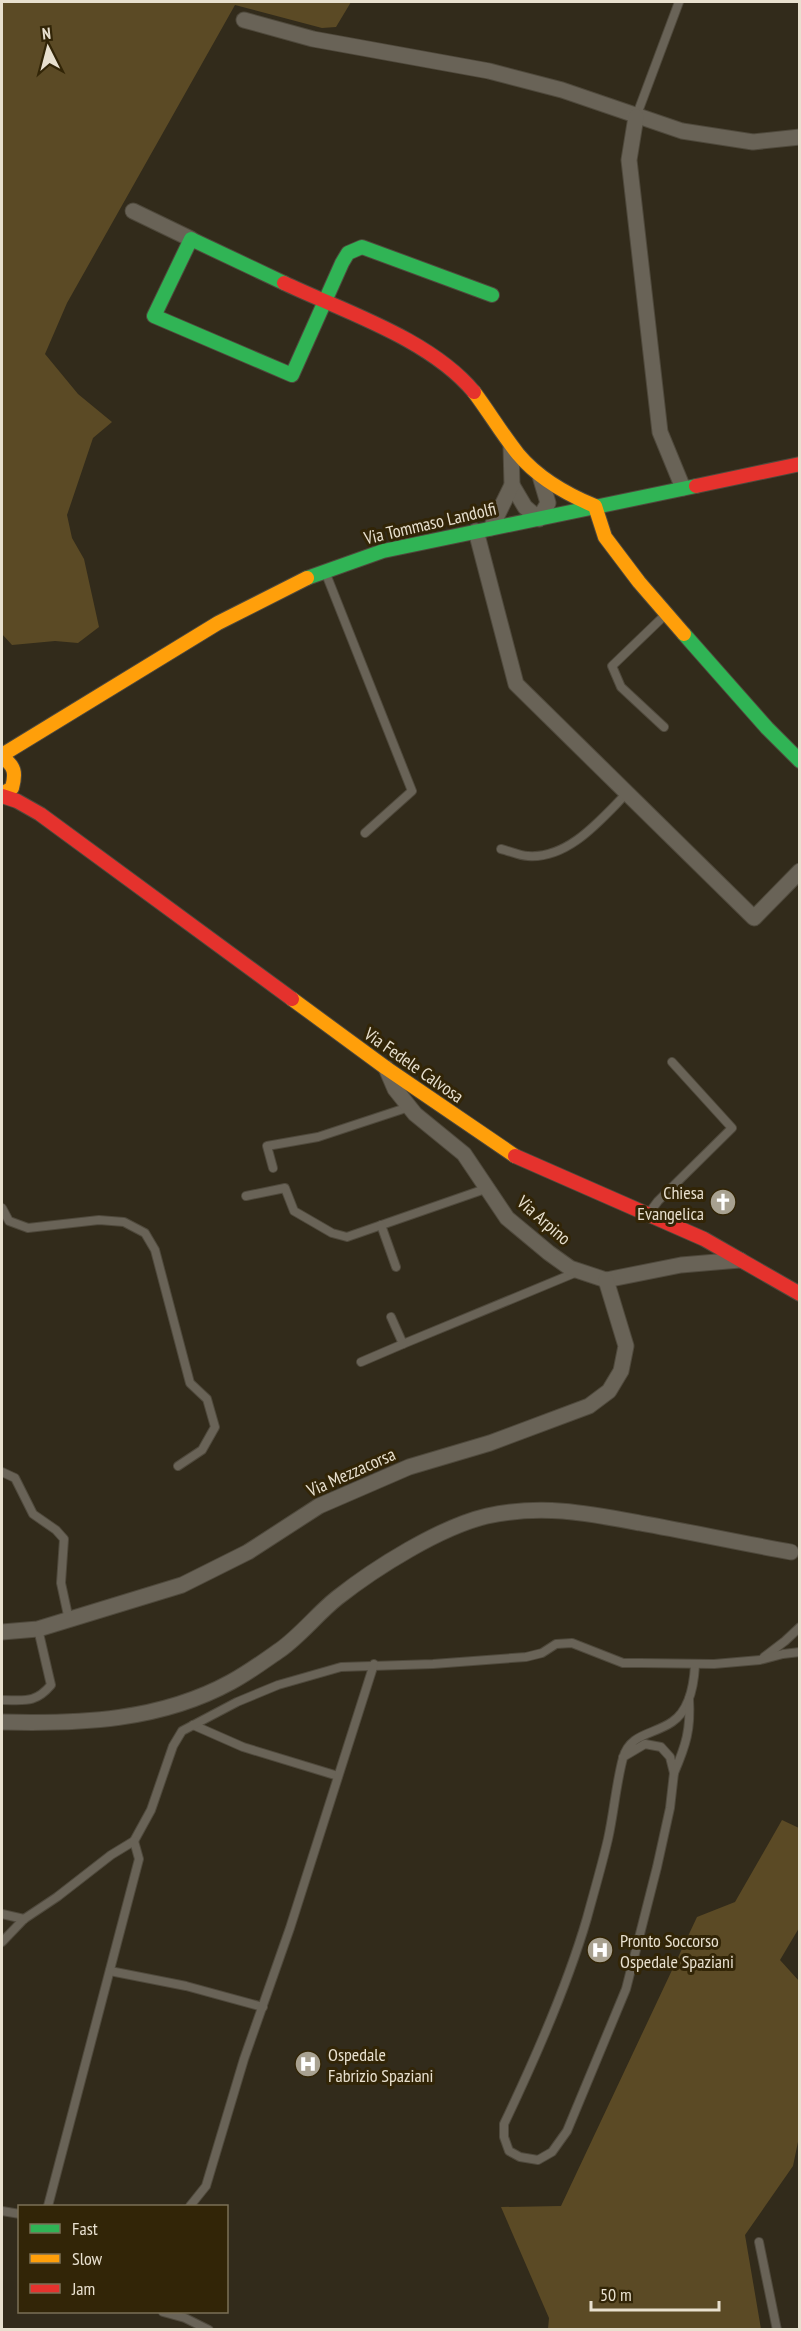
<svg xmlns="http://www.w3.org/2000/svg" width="801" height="2331" font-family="'PT Sans Narrow',sans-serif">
  <rect width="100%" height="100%" fill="#322b1b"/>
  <!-- green -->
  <g fill="#5b4a25">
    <polygon points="2,2 351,2 336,27 322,28 235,5 67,303 45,354 78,394 112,422 93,438 67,515 72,538 84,559 99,627 78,643 55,641 12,645 2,634"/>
    <polygon points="782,1820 799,1828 799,1928 780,1960 799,1981 800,2132 793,2166 745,2235 761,2329 548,2329 549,2318 501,2207 561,2206 697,1917 735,1902"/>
  </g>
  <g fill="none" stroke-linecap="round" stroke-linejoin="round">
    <defs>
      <g id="lane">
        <polyline points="636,117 679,2"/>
        <polyline points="326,574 412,791 365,833"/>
        <polyline points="664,727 621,687 612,666 664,616"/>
        <path d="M 501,849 C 510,851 519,856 528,856 C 569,859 601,819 627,793"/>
        <polyline points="273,1168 267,1146 318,1137 409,1107"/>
        <polyline points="246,1196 285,1188 294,1211 332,1233 347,1237 488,1188"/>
        <polyline points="2,1208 9,1221 28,1228 99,1220 124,1222 145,1233 155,1250 190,1383 207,1399 215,1427 202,1450 178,1466"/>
        <polyline points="649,1213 658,1201 732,1128 672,1062"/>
        <polyline points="381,1225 396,1267"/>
        <polyline points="391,1317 403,1344 577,1272"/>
        <polyline points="361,1362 403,1344"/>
        <polyline points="2,1472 15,1478 33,1514 56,1530 64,1539 61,1583 69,1620"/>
        <polyline points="764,1657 785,1641 800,1627"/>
        <path d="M 2,1700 C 24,1700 35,1704 51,1685 L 38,1629"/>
        <polyline points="193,1725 243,1747 338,1776"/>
        <path d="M 623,1757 L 645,1744 L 661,1747 L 670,1757 L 674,1773 L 670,1808 L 657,1867 L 626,1989 L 567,2131 L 552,2152 L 538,2160 L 520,2157 L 509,2151 L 504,2137 L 504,2124 C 535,2059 567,1987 587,1918 C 594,1892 602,1865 608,1839 C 614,1812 616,1784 623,1758 C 630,1733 653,1735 672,1722 C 690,1710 694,1684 695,1665"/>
        <path d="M 674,1773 C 686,1745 691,1729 689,1699"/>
        <polyline points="2,1914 24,1919"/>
        <polyline points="2,1942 24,1919 57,1897 111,1855 134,1841 151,1810 173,1746 182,1731 237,1702 278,1685 341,1667 433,1664 526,1657 542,1653 556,1644 572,1643 623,1663 640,1663 714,1664 760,1660 783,1654 800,1652"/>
        <polyline points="110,1971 186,1986 263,2007"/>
        <polyline points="48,2206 139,1859 134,1841"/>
        <polyline points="190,2206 206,2186 244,2059 290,1928 374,1664"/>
        <polyline points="2,2211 20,2214"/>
        <polyline points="759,2242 777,2330"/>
        <polyline points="163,2312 185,2318 209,2330"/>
      </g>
      <g id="street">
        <polyline points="244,20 313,39 489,71 562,90 682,131 753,142 800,137"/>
        <polyline points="636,117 629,160 660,432 683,488"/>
        <polyline points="133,211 191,239"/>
        <polyline points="512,485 525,507 539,519 548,503 540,476"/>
        <polyline points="491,528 512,485 511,447"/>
        <polyline points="476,531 516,684 754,918 800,871"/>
        <polyline points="386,1068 395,1089 415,1114 464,1154 507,1218 549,1253 570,1268 606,1280 681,1265 740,1260"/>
        <polyline points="2,1632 38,1629 182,1585 248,1552 319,1506 409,1467 490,1443 589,1406 609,1391 621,1371 626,1346 606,1280"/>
        <path d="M 2,1722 C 80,1724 160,1721 231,1682 C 248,1673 264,1661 280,1650 C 301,1635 317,1614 337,1598 C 375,1568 440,1527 487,1516 C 542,1504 587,1513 640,1523 C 690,1532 741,1543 791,1552"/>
      </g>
      <g id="fast">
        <polyline points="284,283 191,239 154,316 292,375 342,263 348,253 362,247 492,295"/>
        <polyline points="307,578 383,551 696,486"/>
        <polyline points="684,634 767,728 800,761"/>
      </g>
      <g id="slow">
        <path d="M 474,392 C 489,412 502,434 518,454 C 538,478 566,494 595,506 L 605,537 L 639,582 L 684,634"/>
        <polyline points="2,755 218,623 307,578"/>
        <path d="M 2,757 C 15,766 16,773 12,788 L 2,794"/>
        <polyline points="292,999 386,1068 515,1156"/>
      </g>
      <g id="jam">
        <path d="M 284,283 C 345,312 430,339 474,392"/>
        <polyline points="696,486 800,464"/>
        <polyline points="2,796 17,801 40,814 292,999"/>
        <polyline points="515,1156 704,1239 800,1294"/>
      </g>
    </defs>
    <!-- lane casing -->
    <use href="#lane" stroke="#4f493c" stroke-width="10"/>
    <!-- street casing -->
    <use href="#street" stroke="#4f493c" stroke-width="17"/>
    <!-- fast casing -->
    <use href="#fast" stroke="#4f493c" stroke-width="16"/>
    <!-- slow casing -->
    <use href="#slow" stroke="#4f493c" stroke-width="16"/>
    <!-- jam casing -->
    <use href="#jam" stroke="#4f493c" stroke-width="16"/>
    <!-- lane -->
    <use href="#lane" stroke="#696357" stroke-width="8"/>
    <!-- street -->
    <use href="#street" stroke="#696357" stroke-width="15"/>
    <!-- fast -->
    <use href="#fast" stroke="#30b455" stroke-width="14"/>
    <!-- slow -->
    <use href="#slow" stroke="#ff9f0a" stroke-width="14"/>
    <!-- jam -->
    <use href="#jam" stroke="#e5322d" stroke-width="14"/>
  </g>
  <!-- icons -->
  <defs>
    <symbol id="church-disc" viewBox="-11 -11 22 22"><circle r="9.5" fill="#a8a190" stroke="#322507"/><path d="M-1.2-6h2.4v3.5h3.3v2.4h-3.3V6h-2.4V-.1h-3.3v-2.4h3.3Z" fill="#fff"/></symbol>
    <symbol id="hospital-disc" viewBox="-11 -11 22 22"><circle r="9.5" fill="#a8a190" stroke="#322507"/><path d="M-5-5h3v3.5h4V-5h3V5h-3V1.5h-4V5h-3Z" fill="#fff"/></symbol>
  </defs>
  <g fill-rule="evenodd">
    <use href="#church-disc" x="708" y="1187" width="30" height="30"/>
    <use href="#hospital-disc" x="585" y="1935" width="30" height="30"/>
    <use href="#hospital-disc" x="293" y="2049" width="30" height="30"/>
  </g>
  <g text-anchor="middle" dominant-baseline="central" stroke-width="6" stroke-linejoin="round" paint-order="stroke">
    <!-- street labels -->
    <g font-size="18" fill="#e8e0cf" stroke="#322507">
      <text transform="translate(430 523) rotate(-13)">Via Tommaso Landolfi</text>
      <text transform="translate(414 1065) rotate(35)">Via Fedele Calvosa</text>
      <text transform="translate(544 1220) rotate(41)">Via Arpino</text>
      <text transform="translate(351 1472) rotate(-24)">Via Mezzacorsa</text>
    </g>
    <!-- poi labels -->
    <g font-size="18" fill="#e8e0cf" stroke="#322507" text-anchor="start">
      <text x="704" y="1192" text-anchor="end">Chiesa<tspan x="704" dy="21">Evangelica</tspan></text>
      <text x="620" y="1940">Pronto Soccorso<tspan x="620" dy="21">Ospedale Spaziani</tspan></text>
      <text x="328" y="2054">Ospedale<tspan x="328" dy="21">Fabrizio Spaziani</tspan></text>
    </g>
  </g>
  <!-- border -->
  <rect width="801" height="2331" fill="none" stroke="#e8e0cf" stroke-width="6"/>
  <!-- legend -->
  <rect x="18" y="2205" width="210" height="108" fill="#322507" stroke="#7b7057" stroke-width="1.5"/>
  <rect x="30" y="2224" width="30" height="9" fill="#30b455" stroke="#7b7057" stroke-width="1.5"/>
  <text x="72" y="2235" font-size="18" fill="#e8e0cf">Fast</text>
  <rect x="30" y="2254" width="30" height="9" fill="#ff9f0a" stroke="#7b7057" stroke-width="1.5"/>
  <text x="72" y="2265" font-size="18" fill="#e8e0cf">Slow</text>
  <rect x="30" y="2284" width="30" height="9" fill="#e5322d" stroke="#7b7057" stroke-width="1.5"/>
  <text x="72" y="2295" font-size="18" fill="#e8e0cf">Jam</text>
  <!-- north arrow -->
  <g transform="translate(48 48) rotate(354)" stroke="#322507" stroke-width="4.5" paint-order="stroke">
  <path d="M0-4.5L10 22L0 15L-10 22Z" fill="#e8e0cf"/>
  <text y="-9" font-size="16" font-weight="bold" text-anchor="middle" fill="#e8e0cf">N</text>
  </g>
  <!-- scale -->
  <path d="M591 2301v9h128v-9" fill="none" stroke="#e8e0cf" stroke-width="3"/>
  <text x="600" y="2301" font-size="18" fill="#e8e0cf" stroke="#322507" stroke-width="4.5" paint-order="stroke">50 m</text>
</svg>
